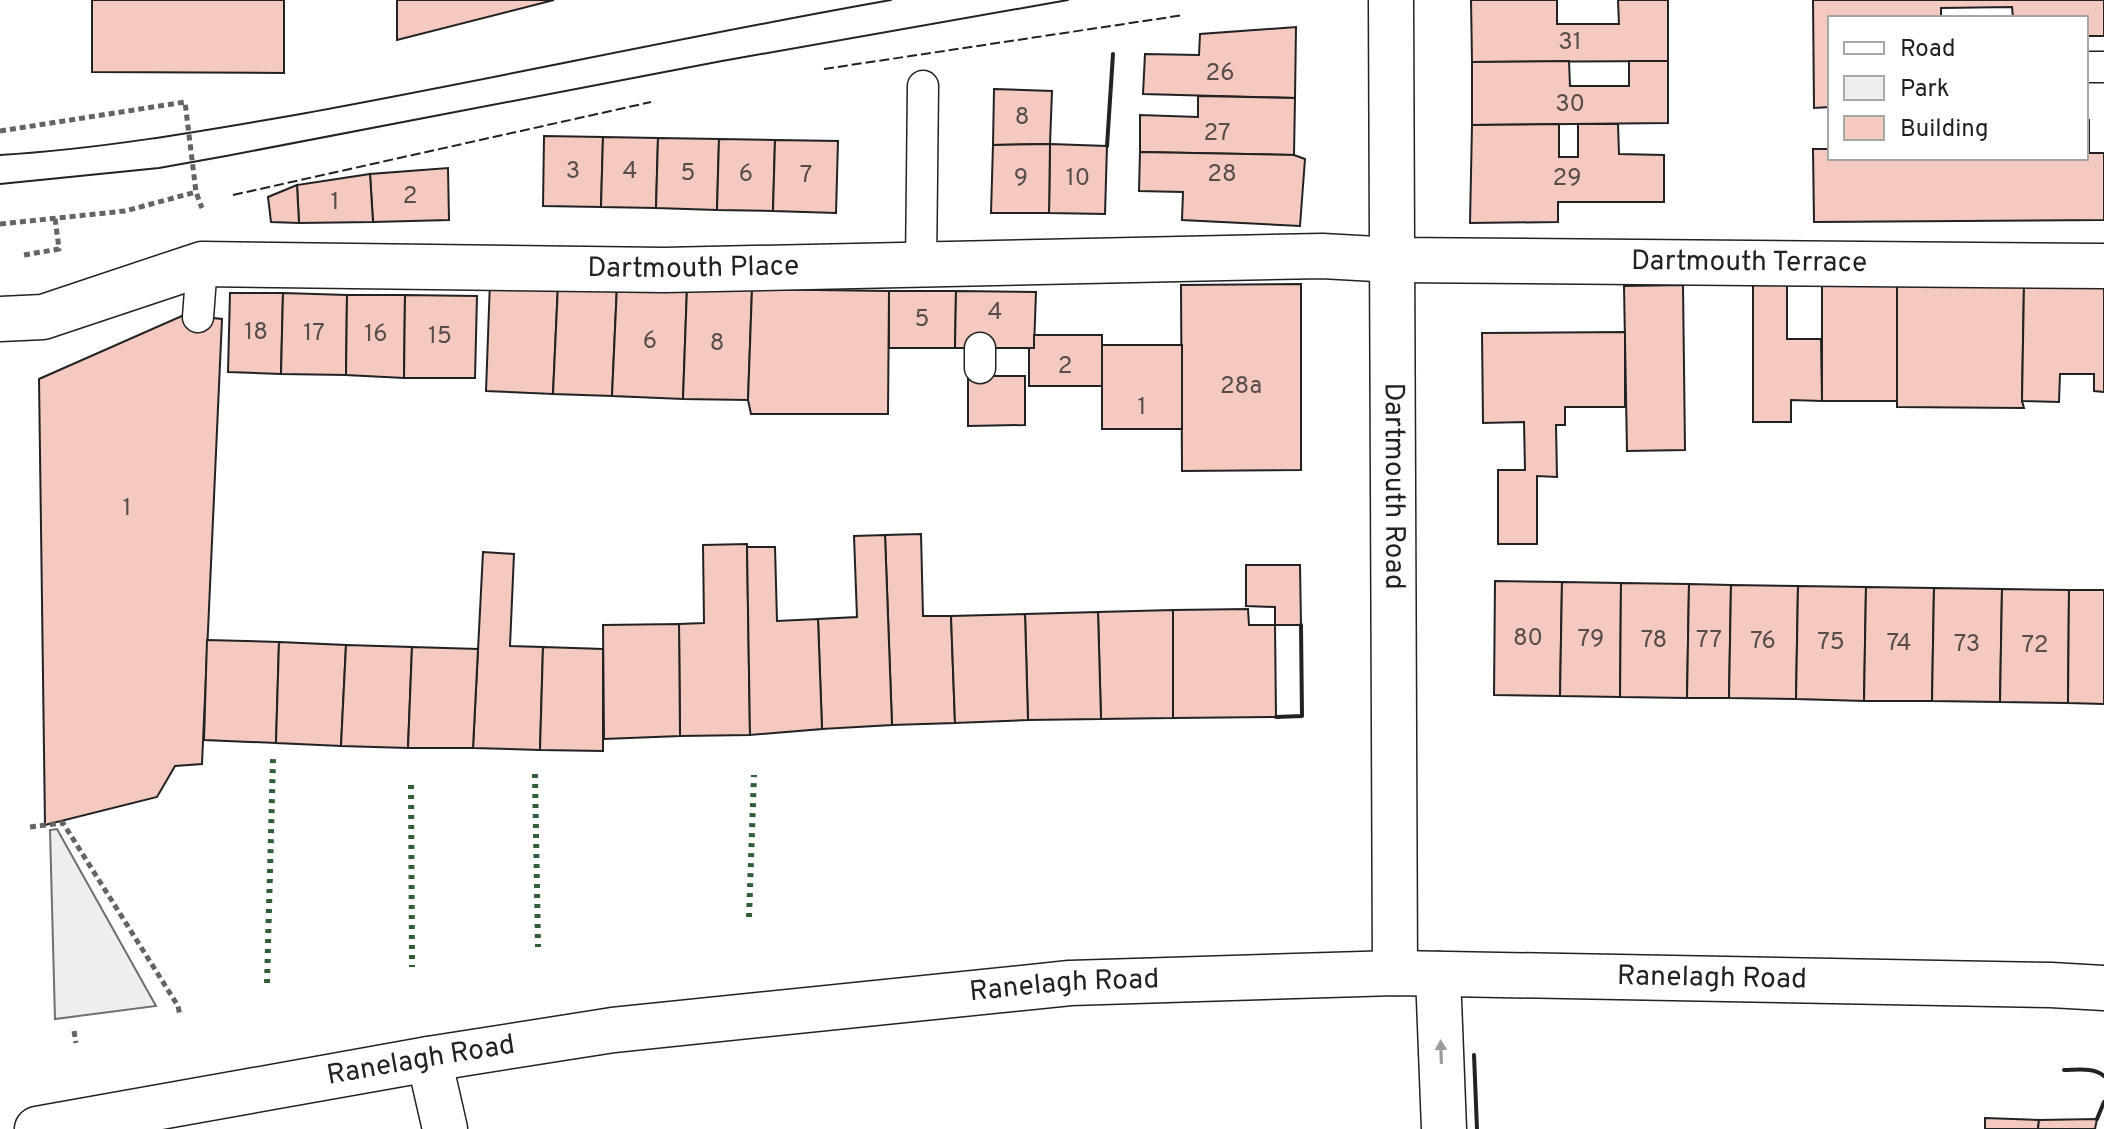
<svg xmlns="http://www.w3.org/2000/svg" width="2104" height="1129" font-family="Overpass,sans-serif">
  <rect width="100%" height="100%" fill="#fff"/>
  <!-- green -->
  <polygon fill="#eee" stroke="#6f6f6f" stroke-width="2" points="57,829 156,1006 55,1019 50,830"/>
  <!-- building -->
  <g fill="#f3c9c0" stroke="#222" stroke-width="2">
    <polygon points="92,0 284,0 284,73 92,72"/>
    <polygon points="397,0 554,0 397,40"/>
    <polygon points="1471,0 1557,0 1557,24 1619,24 1618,0 1668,0 1668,61 1472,62"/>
    <polygon points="1813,0 2104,0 2104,36 2086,36 2086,18 2013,18 2012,7 1941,8 1941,18 1830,18 1830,107 1814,108"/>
    <polygon points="1296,27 1295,98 1143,94 1145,54 1199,55 1200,34"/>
    <polygon points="1569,61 1570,86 1629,86 1629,61 1668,61 1668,123 1472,125 1472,62"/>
    <polygon points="994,89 1052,91 1050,144 993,145"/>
    <polygon points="1198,96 1295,98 1294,155 1140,152 1140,115 1198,117"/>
    <polygon points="2086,120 2089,120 2089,153 2104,153 2104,220 1814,222 1813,149 1830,149 1830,158 2086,158"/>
    <polygon points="1559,124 1559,157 1578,157 1578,124 1618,124 1619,154 1664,155 1664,202 1558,202 1558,222 1470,223 1472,125"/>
    <polygon points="544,136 603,137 601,207 543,206"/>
    <polygon points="603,137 658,138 656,208 601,207"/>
    <polygon points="658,138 719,139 717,210 656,208"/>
    <polygon points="719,139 775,140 773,211 717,210"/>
    <polygon points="775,140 838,141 836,213 773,211"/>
    <polygon points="1050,144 1107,146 1105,214 1049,213"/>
    <polygon points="1050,144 1049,213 991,213 993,145"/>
    <polygon points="1140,152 1294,155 1305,159 1300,226 1182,220 1183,192 1139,191"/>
    <polygon points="448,168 449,220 373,222 370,174"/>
    <polygon points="370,174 373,222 299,223 297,185"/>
    <polygon points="297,185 299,223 271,222 268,197"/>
    <polygon points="490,281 558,284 553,394 486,391"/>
    <polygon points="558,284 617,285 612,396 553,394"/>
    <polygon points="1301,284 1301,470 1182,471 1181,285"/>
    <polygon points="1753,284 1787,284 1787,339 1821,339 1822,401 1791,400 1791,422 1753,422"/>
    <polygon points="1897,284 2024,284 2022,401 2024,408 1897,407"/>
    <polygon points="1897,284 1897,401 1822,401 1822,285"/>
    <polygon points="2024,284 2104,285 2104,392 2094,391 2094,374 2060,374 2059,402 2022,401"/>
    <polygon points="617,285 687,287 683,399 612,396"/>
    <polygon points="1683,285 1685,450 1627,451 1624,286"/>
    <polygon points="687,287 752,289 748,400 683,399"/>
    <polygon points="752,289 889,291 888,414 751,414 748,400"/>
    <polygon points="889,291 956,291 955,348 889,348"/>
    <polygon points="956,291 1036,292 1034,348 955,348"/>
    <polygon points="230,293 283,293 281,374 228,372"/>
    <polygon points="283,293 347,295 346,375 281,374"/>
    <polygon points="347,295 405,295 404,378 346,375"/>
    <polygon points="405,295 477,296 475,378 404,378"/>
    <polygon points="184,315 222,319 202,764 175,766 157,797 45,825 39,379"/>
    <polygon points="1625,332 1625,407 1565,407 1565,425 1556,425 1557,477 1537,476 1537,544 1498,544 1498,470 1525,470 1524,422 1483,423 1482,333"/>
    <polygon points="1034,335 1102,335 1102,386 1029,386 1029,348 1034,348"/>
    <rect x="1102" y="345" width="80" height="84"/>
    <polygon points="968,376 1025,376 1025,425 968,426"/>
    <polygon points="921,534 923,616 951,616 955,723 892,725 885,535"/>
    <polygon points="885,535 892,725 822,729 818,619 857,617 854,536"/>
    <polygon points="747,544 750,735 680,736 679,624 704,623 703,545"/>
    <polygon points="747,547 775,547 777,621 818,619 822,729 750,735"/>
    <polygon points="483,552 514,554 510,646 543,647 540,750 473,748"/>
    <polygon points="1246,565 1300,565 1301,625 1275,625 1275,607 1246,606"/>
    <polygon points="1495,581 1562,582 1560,696 1494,695"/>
    <polygon points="1562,582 1621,583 1620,697 1560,696"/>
    <polygon points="1621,583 1689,584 1687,698 1620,697"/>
    <polygon points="1689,584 1731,585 1729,698 1687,698"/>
    <polygon points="1731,585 1798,586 1796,699 1729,698"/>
    <polygon points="1798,586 1866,587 1864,701 1796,699"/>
    <polygon points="1866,587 1934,588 1932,701 1864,701"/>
    <polygon points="1934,588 2002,589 2000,702 1932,701"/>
    <polygon points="2002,589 2069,590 2068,703 2000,702"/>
    <polygon points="2069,590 2104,590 2104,704 2068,703"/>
    <polygon points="1248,609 1249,625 1275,625 1276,717 1173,718 1173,610"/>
    <polygon points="1173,610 1173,718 1101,719 1098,612"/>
    <polygon points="1098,612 1101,719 1028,720 1025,614"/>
    <polygon points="1025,614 1028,720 955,723 951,616"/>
    <polygon points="679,624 680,736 604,739 603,625"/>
    <polygon points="207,640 279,642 276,743 204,740"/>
    <polygon points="279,642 346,645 341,746 276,743"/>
    <polygon points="346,645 412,647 408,748 341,746"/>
    <polygon points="412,647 478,649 473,748 408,748"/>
    <polygon points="543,647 603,649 603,751 540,750"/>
    <polygon points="1985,1118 2039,1120 2038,1129 1985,1129"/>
    <polygon points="2097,1119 2095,1129 2038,1129 2039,1120"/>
  </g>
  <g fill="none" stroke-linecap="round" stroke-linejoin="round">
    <defs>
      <g id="lane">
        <polyline points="2086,67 2104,67"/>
        <polyline points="921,266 923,86"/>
        <polyline points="198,317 202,264"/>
        <polyline points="980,368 980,348"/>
      </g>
      <g id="street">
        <path id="s1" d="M 0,319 L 43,317 L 202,264 L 664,270 L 1322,256 L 1394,260 L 2104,266"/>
        <polyline points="1438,974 1444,1129"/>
        <polyline points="429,1059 445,1129"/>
      </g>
      <g id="secondary">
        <path id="s2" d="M 1391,0 L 1395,973"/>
        <path id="s3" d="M 37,1129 L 429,1059 L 613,1030 L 1070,983 L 1395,973 L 2051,985 L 2104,988"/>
      </g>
    </defs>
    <!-- lane casing -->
    <use href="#lane" stroke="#222" stroke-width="33"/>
    <!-- street casing -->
    <use href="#street" stroke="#222" stroke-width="47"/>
    <!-- secondary casing -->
    <use href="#secondary" stroke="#222" stroke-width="47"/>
    <!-- path -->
    <g stroke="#646464" stroke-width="5" stroke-dasharray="6 4" stroke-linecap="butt">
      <polyline points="0,131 185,102 196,192 202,208"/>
      <polyline points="0,224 125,211 196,192"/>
      <polyline points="24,255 59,249 55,218"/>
      <polyline points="30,827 63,823 178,1006 180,1016"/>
      <polyline points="74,1031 76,1043"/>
    </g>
    <!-- lane -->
    <use href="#lane" stroke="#fff" stroke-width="30"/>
    <!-- street -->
    <use href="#street" stroke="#fff" stroke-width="44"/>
    <!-- secondary -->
    <use href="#secondary" stroke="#fff" stroke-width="44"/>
    <!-- tram -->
    <g stroke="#222" stroke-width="2">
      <path d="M 0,155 C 99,149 197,132 295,115 C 494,79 692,35 891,0"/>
      <polyline points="0,184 159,168 226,156 722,61 1068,0"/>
    </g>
    <!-- hedge -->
    <g stroke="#2f5e38" stroke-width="6" stroke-dasharray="4 6" stroke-linecap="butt">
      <polyline points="535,774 538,947"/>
      <polyline points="411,785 412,967"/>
      <polyline points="749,917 754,775"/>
      <polyline points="267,983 273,759"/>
    </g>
    <!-- fence -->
    <g stroke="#222" stroke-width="2" stroke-dasharray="10 4" stroke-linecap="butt">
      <polyline points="824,69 1184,15"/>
      <polyline points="233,195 651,102"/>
    </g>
    <!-- wall -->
    <g stroke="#222" stroke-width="4">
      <polyline points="1107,146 1113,54"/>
      <polyline points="1276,717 1302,716 1301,625"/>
      <polyline points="1474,1055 1477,1129"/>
      <path d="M 2064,1070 C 2077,1070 2094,1067 2104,1076"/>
      <polyline points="2097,1119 2104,1102"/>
    </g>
  </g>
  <!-- one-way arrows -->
  <defs><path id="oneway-solid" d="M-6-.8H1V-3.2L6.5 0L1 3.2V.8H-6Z" transform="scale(2)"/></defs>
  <use fill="#9c9c9c" href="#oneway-solid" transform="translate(1441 1052) rotate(-92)"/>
  <g text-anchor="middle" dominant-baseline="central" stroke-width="6" stroke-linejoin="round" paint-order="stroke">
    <!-- number labels -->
    <g font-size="24" fill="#564c4a">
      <text x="1570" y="43">31</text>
      <text x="1220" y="74">26</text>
      <text x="1570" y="105">30</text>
      <text x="1022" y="118">8</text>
      <text x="1217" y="134">27</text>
      <text x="573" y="172">3</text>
      <text x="630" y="172">4</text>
      <text x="688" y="174">5</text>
      <text x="746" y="175">6</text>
      <text x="1222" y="175">28</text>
      <text x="806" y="176">7</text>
      <text x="1021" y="179">9</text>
      <text x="1078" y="179">10</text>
      <text x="1567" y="179">29</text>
      <text x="410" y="197">2</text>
      <text x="335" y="203">1</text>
      <text x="995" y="313">4</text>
      <text x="922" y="320">5</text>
      <text x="256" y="333">18</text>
      <text x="314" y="334">17</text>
      <text x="376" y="335">16</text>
      <text x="440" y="337">15</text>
      <text x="650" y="342">6</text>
      <text x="717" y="344">8</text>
      <text x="1065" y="367">2</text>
      <text x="1241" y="387">28a</text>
      <text x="1142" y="408">1</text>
      <text x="127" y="509">1</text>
      <text x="1528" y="639">80</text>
      <text x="1591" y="640">79</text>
      <text x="1654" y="641">78</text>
      <text x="1709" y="641">77</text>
      <text x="1763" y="642">76</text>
      <text x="1831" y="643">75</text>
      <text x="1899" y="644">74</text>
      <text x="1967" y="645">73</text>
      <text x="2035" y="646">72</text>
    </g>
    <!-- street labels -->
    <g font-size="28" fill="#222" stroke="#fff">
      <text stroke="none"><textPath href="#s1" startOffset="1758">Dartmouth Terrace</textPath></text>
      <text stroke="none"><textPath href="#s1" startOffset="702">Dartmouth Place</textPath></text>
      <text stroke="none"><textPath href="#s2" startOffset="486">Dartmouth Road</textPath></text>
      <text stroke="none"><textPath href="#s3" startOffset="1686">Ranelagh Road</textPath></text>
      <text stroke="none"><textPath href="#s3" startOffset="1038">Ranelagh Road</textPath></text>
      <text stroke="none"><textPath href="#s3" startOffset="390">Ranelagh Road</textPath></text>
    </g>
  </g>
  <!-- legend -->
  <rect x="1828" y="16" width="260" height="144" fill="#ffffff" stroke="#a7a7a7" stroke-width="2"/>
  <rect x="1844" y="42" width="40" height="12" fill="#ffffff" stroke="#a7a7a7" stroke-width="2"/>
  <text x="1900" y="56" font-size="24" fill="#222222">Road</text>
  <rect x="1844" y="76" width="40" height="24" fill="#eeeeee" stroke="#a7a7a7" stroke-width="2"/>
  <text x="1900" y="96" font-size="24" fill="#222222">Park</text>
  <rect x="1844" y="116" width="40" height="24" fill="#f3c9c0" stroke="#a7a7a7" stroke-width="2"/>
  <text x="1900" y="136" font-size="24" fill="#222222">Building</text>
</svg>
